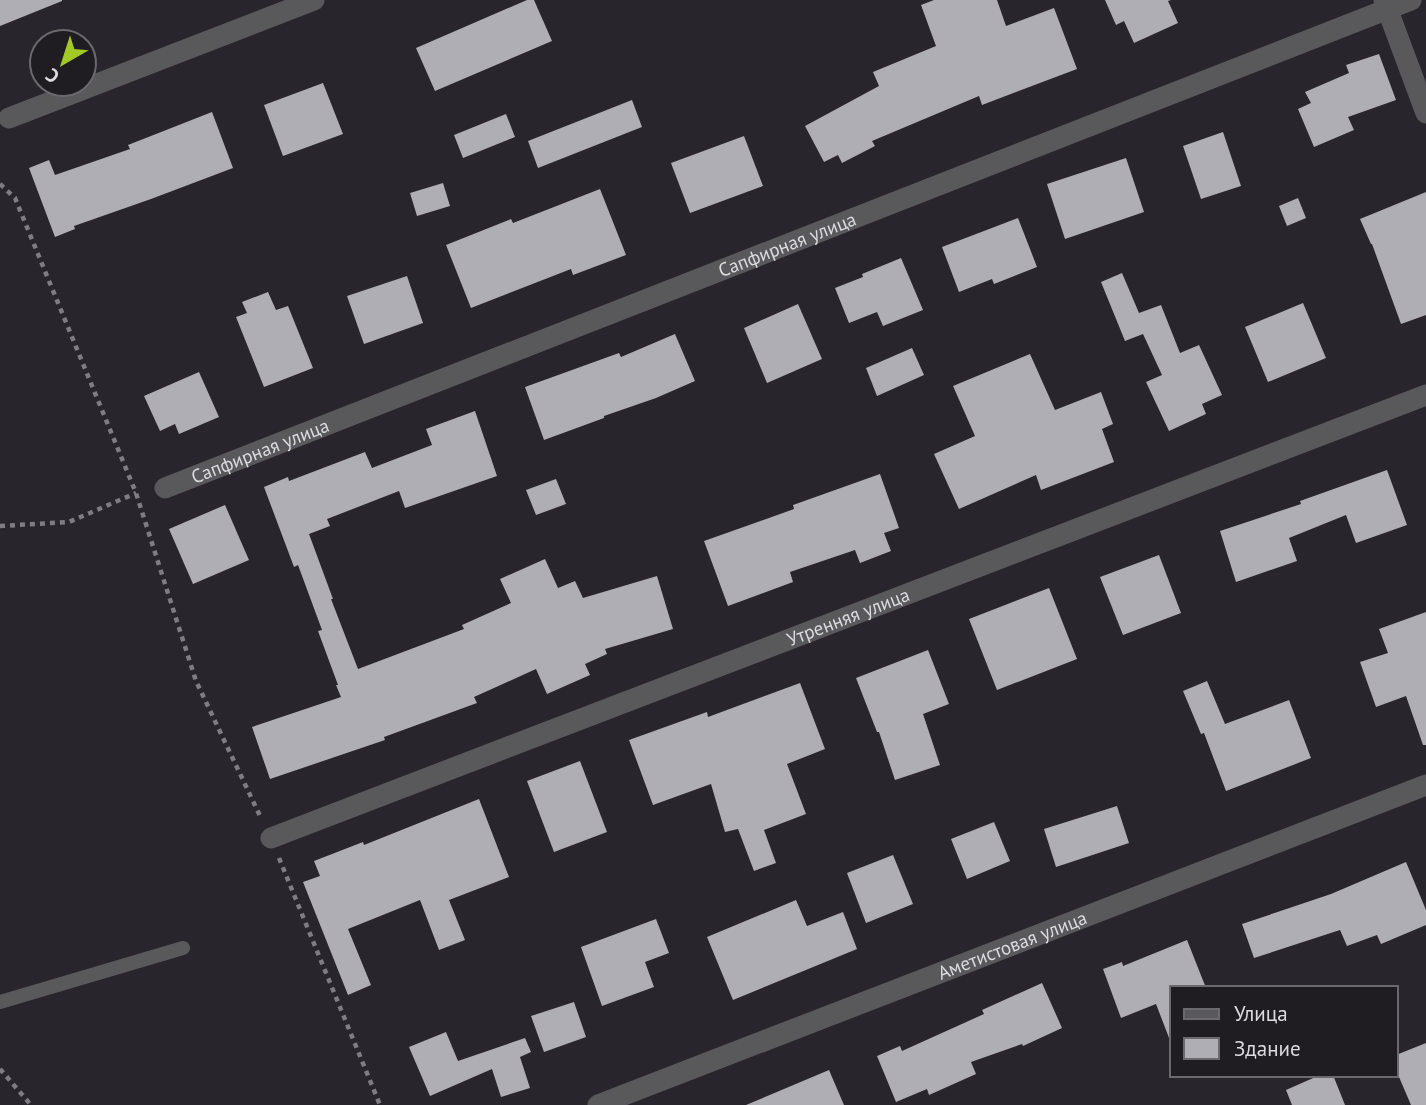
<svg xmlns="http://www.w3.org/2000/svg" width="1426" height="1105" font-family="'PT Sans',sans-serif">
  <rect width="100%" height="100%" fill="#28262c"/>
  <!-- building -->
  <g fill="#b0aeb5">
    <polygon points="0,0 62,0 62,1 0,26"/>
    <polygon points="527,0 534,0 552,41 435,91 416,48"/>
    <polygon points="934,0 997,0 1006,26 1054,8 1077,69 982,105 979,96 872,141 875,146 842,163 838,155 824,162 805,126 879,86 873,72 936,46 921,5"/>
    <polygon points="1105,0 1171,0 1168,1 1178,23 1134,43 1124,21 1116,25"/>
    <polygon points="1379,54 1396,100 1348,117 1354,130 1314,147 1298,109 1311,103 1305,92 1349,73 1346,65"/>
    <polygon points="323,83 343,134 283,156 264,105"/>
    <polygon points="632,100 642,127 538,168 528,141"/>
    <polygon points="212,112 233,168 151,199 74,226 75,229 55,237 29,168 49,160 55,175 130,149 128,145"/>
    <polygon points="506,114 515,137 463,158 454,135"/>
    <polygon points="1223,132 1241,186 1201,199 1183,146"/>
    <polygon points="744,136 763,186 690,213 671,163"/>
    <polygon points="1126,158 1144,212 1065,239 1047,184"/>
    <polygon points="443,183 450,206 417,216 410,193"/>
    <polygon points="600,189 626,255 573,275 571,269 471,308 446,245 511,219 513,223"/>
    <polygon points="1426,192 1426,315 1401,324 1372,244 1371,244 1360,219"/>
    <polygon points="1298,198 1306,218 1287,226 1279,206"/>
    <polygon points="1018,218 1037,267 994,284 992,279 959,292 942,247"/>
    <polygon points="901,258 923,310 883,326 877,312 849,323 835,288 863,277 862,274"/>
    <polygon points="1122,273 1139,313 1161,305 1180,353 1199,345 1222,395 1202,404 1206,414 1169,431 1146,382 1162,375 1143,334 1125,341 1101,282"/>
    <polygon points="407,276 423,323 364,344 347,296"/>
    <polygon points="268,292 276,310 288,306 313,368 264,387 236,317 247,313 242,302"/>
    <polygon points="1303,303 1326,358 1268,382 1245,327"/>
    <polygon points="798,304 822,359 767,383 744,328"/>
    <polygon points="675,334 695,381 656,398 604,416 604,418 544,440 525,387 619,353 621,357"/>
    <polygon points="912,348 924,375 877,396 866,368"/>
    <polygon points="1030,354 1055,410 1101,392 1113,424 1102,429 1114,462 1041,490 1036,475 959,509 934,454 975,436 953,386"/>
    <polygon points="199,372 219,417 179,434 175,424 160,431 144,396"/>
    <polygon points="475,411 497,476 405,508 399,491 327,519 330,526 309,534 333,599 331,599 358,669 464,629 462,625 511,603 500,579 545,559 558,588 575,581 583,598 657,576 673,629 605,649 607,654 585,664 590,675 547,694 536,669 474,697 477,703 384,737 385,740 270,779 252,727 341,697 336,685 338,685 318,631 322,630 298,565 294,567 264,487 288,477 289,481 365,452 372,468 432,445 426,429"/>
    <polygon points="1387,470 1407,525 1356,543 1346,515 1289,538 1297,561 1236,582 1220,531 1301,504 1300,501"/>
    <polygon points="880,474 899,528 884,533 891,551 860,563 855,550 790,572 793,582 728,606 704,541 794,509 793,505"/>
    <polygon points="556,479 566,504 536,515 526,490"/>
    <polygon points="225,505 249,560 193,584 169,529"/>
    <polygon points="1159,555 1181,613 1123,635 1100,577"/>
    <polygon points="1049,588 1077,659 997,690 969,619"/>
    <polygon points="1426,612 1426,745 1423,745 1406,696 1376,707 1360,662 1388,653 1379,629"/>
    <polygon points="928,650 949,704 923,714 940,765 895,780 879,732 877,732 856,678"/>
    <polygon points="1207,681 1225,724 1289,700 1311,758 1226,791 1204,733 1201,734 1183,691"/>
    <polygon points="800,683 825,749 787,764 806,814 764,830 776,863 754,871 738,829 725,832 711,784 653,805 629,740 707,712 708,717"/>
    <polygon points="580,761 607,832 554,852 527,781"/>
    <polygon points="479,799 509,877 449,900 465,940 439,950 420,900 348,929 371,985 348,995 303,882 320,876 314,861 363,842 364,845"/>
    <polygon points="1117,806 1129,843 1056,867 1044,829"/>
    <polygon points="994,822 1010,861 967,879 951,839"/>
    <polygon points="893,855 913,904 866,923 847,873"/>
    <polygon points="1406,862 1426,910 1426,925 1381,944 1377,935 1347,946 1340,930 1254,958 1242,924 1331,894"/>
    <polygon points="796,900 807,926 843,912 857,949 733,1000 707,937"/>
    <polygon points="656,919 669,953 645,962 654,987 602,1006 581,947"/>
    <polygon points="1187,940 1206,988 1172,988 1172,1043 1171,1043 1156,1004 1121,1018 1103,969 1122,962 1123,966"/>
    <polygon points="1042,983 1062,1028 1023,1046 1022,1044 971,1062 976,1074 929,1095 927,1089 896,1102 877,1056 900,1046 902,1051 984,1014 982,1010"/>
    <polygon points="574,1002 586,1037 544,1052 531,1016"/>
    <polygon points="446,1032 458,1061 525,1038 531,1052 520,1057 530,1088 501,1097 492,1069 430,1096 409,1047"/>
    <polygon points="1426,1043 1426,1105 1411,1105 1396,1070 1396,1055"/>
    <polygon points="829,1070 844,1105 746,1105"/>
    <polygon points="1320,1075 1333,1075 1345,1105 1292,1105 1286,1090"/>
  </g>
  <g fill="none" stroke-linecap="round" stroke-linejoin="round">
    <!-- path -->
    <g stroke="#7e7d82" stroke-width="4.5" stroke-dasharray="5 5" stroke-linecap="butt">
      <polyline points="0,184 15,198 136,493 196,681 261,818"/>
      <polyline points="0,526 69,522 136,493"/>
      <polyline points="279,858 380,1105"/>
      <polyline points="0,1069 31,1105"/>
    </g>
    <!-- lane -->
    <polyline stroke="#59585b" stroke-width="14" points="0,1002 183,948"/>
    <!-- street -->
    <g stroke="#59585b" stroke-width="21">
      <polyline points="1384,0 1426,113"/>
      <polyline points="9,118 314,0"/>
      <path id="s1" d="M 165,488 L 1411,0"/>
      <path id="s2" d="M 271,838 L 1426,395"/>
      <path id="s3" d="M 598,1105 L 1426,785"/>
    </g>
  </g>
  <g text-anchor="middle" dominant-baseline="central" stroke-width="7" stroke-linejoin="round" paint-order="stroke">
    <!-- street labels -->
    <g font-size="19" fill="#dcdbdf" stroke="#1f1d22">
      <text stroke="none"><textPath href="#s1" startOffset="668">Сапфирная улица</textPath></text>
      <text stroke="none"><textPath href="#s1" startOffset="102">Сапфирная улица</textPath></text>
      <text stroke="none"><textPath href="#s2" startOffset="618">Утренняя улица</textPath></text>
      <text stroke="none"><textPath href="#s3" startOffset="444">Аметистовая улица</textPath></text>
    </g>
  </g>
  <!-- legend -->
  <rect x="1170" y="986" width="228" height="91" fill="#1f1d22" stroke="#6b696e" stroke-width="2"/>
  <rect x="1184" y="1009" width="35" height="10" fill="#59585b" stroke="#6b696e" stroke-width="2"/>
  <text x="1234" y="1021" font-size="21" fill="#dcdbdf">Улица</text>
  <rect x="1184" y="1038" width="35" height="21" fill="#b0aeb5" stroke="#6b696e" stroke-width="2"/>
  <text x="1234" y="1056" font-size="21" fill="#dcdbdf">Здание</text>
  <!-- north arrow -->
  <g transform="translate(63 63) rotate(219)"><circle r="33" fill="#1f1d22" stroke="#6b696e" stroke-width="2"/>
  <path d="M0-5L12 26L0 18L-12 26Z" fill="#a3c926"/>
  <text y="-10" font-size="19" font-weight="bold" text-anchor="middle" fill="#dcdbdf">С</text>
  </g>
</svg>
